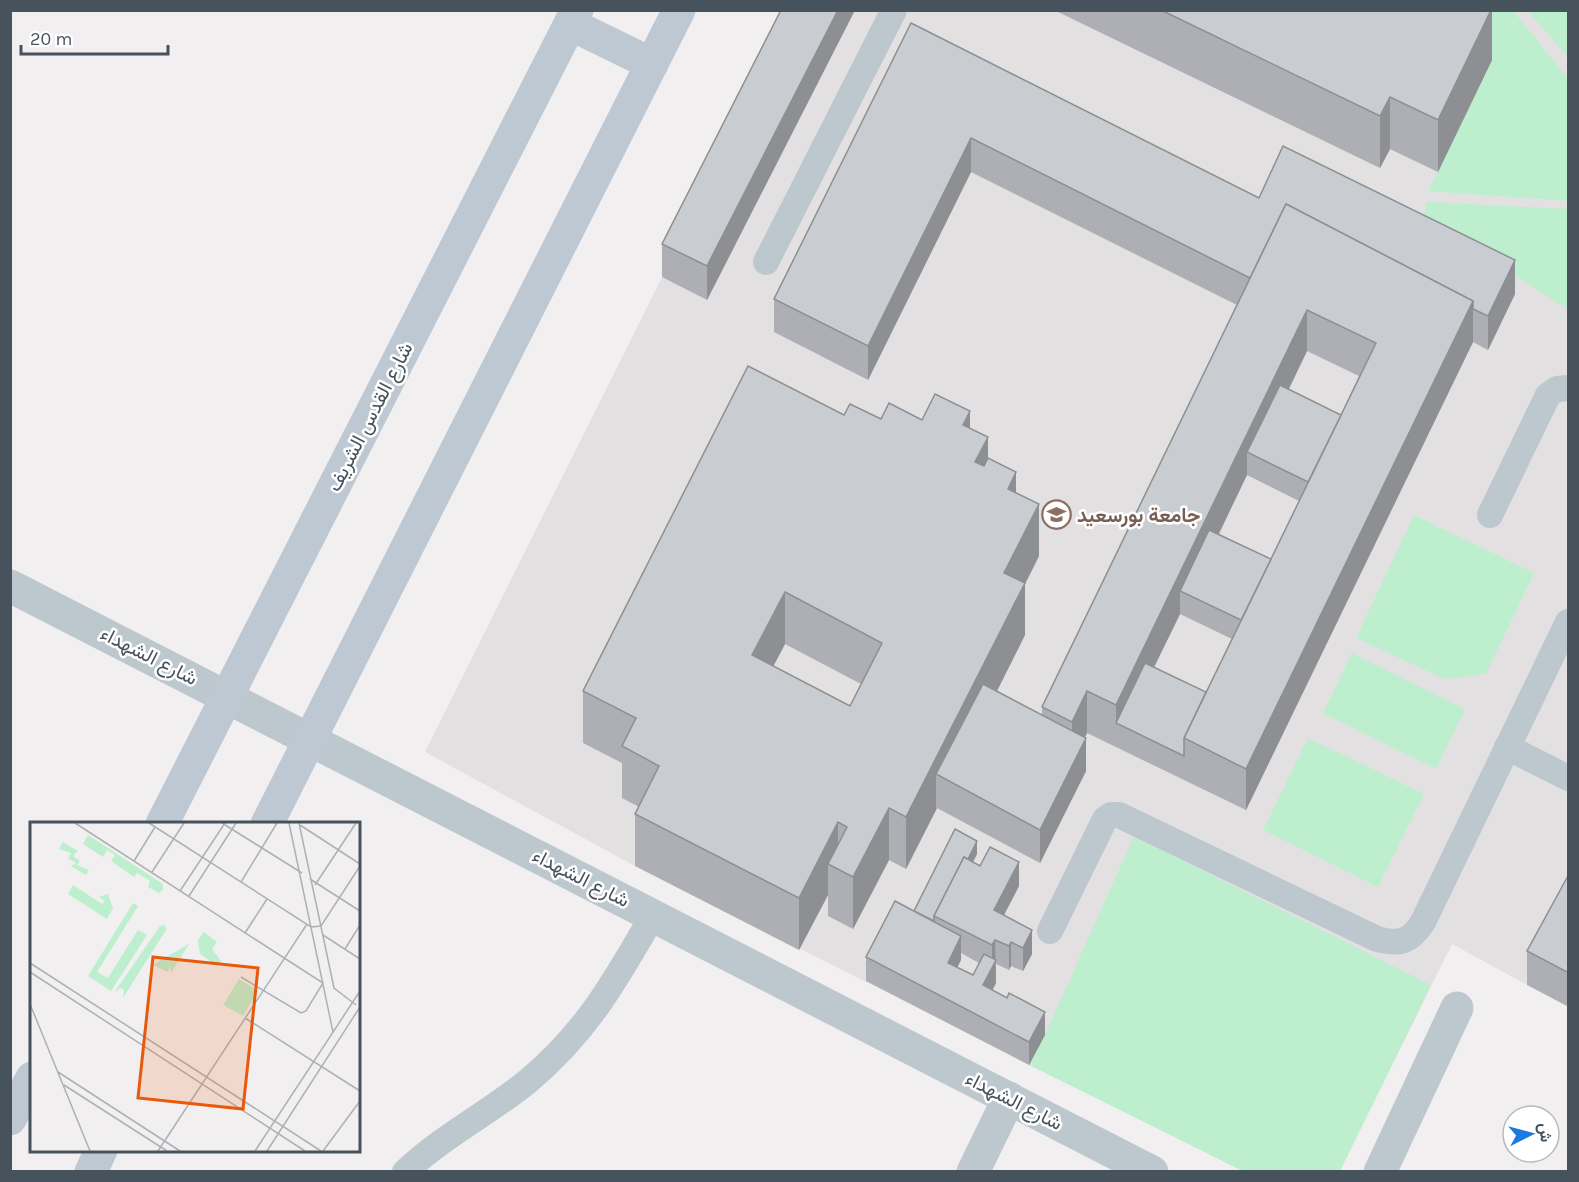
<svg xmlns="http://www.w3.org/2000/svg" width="1579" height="1182" font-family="Karla,Vazirmatn,sans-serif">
  <rect width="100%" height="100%" fill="#f1efef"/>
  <!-- education -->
  <polygon fill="#e2e0e1" points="798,11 1568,11 1568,1007 1452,944 1340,1171 1243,1171 635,866 425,752 662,277"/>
  <!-- green -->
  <g fill="#bdefce">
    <polygon points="1484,11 1513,11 1568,78 1568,201 1428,191 1492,60"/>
    <polygon points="1528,11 1564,11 1568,13 1568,57"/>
    <polygon points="1426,202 1568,209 1568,309 1424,218"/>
    <polygon points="1414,515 1534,573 1486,674 1445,679 1356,638"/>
    <polygon points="1352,653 1465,709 1436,769 1323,713"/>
    <polygon points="1308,738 1424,794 1378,887 1263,830"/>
    <polygon points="1134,836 1431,985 1340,1171 1243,1171 1029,1065 1045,1035"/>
  </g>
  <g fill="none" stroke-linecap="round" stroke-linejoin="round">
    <!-- service -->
    <g stroke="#bdc7ce" stroke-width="26">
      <polyline points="766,262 894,10"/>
      <polyline points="1490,515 1548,395 1557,389 1568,388"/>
      <polyline points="1507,747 1568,778"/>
      <path d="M 1050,931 L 1105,819 L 1111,815 L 1119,815 L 1377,939 C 1400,945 1410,942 1423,922 L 1568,622"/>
      <path d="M 405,1172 C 443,1136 487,1114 527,1082 C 587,1032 615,981 653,915"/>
    </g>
    <!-- minor -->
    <g stroke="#bdc7ce" stroke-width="33">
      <polyline points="10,586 1152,1172"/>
      <polyline points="973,1172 1009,1098"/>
      <polyline points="1380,1172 1457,1008"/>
    </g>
    <!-- secondary -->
    <g stroke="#bdc8d3" stroke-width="33">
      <polyline points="570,24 652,64"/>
      <polyline points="162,824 577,10"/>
      <polyline points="267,824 679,10"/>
      <polyline points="10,1119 32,1078"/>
      <polyline points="91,1172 101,1150"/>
    </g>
  </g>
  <!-- wall -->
  <g fill="#adafb4" fill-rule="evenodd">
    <polygon points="781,10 855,10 707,300 662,277 662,244"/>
    <polygon points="1054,10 1492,10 1492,60 1438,172 1390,149 1380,168"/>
    <path d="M 911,23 L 1259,198 L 1515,294 L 1488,350 L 1473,342 L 1246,810 L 1087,733 L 1085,737 L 1086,771 L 1040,863 L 937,808 L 906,869 L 889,860 L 853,929 L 828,916 L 828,895 L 799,950 L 635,866 L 635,814 L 639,807 L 622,798 L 622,763 L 583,743 L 583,691 L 844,415 L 881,419 L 922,420 L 970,428 L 988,459 L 1016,493 L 1039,556 L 1025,584 L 1025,635 L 997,691 L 1042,715 L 1042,707 L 1237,305 L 971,172 L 868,380 L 774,332 L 774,299 ZM 1307,351 L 1359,376 L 1341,415 L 1289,389 ZM 1247,475 L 1299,501 L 1271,559 L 1219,534 ZM 1180,614 L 1232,639 L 1206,692 L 1154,667 ZM 785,644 L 861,684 L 850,706 L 773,666 Z"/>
    <path d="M 977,854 L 973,862 L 1019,886 L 1004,915 L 1032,954 L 1023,971 L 1011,966 L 1009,970 L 996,964 L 996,983 L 992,990 L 1045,1035 L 1029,1065 L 866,981 L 866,957 L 914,911 ZM 961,953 L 979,963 L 973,975 L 957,967 L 961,960 Z"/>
    <polygon points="1569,874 1569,1007 1527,985 1527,951"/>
  </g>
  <!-- shaded-wall -->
  <g fill="#8d8f92">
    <polygon points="838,10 855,10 707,300 707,266"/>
    <polygon points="1491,10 1492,10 1492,60 1438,172 1438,120"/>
    <polygon points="1390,97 1390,149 1380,168 1380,116"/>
    <polygon points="971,138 971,172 868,380 868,346"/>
    <polygon points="1515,260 1515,294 1488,350 1488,316"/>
    <polygon points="1473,301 1473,342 1246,810 1246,769"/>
    <polygon points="1307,310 1307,351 1256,456 1247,452 1247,475 1189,595 1180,591 1180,614 1125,727 1116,723 1116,705"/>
    <polygon points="970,411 970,463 963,425"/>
    <polygon points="988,437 988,489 975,462"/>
    <polygon points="1016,472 1016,524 1008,489"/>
    <polygon points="1039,504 1039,556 1025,584 1025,635 951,782 936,774 936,808 937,808 906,869 906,817 1004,573"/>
    <polygon points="785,592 785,644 752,707 752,655"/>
    <polygon points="1087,691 1087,733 1072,764 1072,722"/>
    <polygon points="1086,738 1086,771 1040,863 1040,830"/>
    <polygon points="889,808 889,860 853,929 853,877"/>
    <polygon points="838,822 838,870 828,864 828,895 799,950 799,898"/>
    <polygon points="977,841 977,854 943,920 938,918"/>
    <polygon points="1019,862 1019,886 994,934 994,910"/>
    <polygon points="1032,930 1032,954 1023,971 1023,948"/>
    <polygon points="961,936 961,960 948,986 948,963"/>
    <polygon points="995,940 996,983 983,1009 983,985 992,968 992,945"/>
    <polygon points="1011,942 1011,966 1009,970 1009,946"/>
    <polygon points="1045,1012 1045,1035 1029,1065 1029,1042"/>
  </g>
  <!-- building -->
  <g fill="#c9ccd1" stroke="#8d8f92" stroke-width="1.5" fill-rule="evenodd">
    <polygon points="781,10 838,10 707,266 662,244"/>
    <polygon points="1161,10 1491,10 1438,120 1390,97 1380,116"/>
    <polygon points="911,23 1259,198 1283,146 1515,260 1488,316 1473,309 1473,301 1286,204 1250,278 971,138 868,346 774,299"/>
    <polygon points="1286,204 1473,301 1246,769 1184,738 1376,343 1307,310 1116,705 1087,691 1072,722 1042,707"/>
    <path d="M 748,366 L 844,415 L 850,404 L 881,419 L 889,403 L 922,420 L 935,394 L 970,411 L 963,425 L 988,437 L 975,462 L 984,466 L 988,458 L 1016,472 L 1008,489 L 1039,504 L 1004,573 L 1025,583 L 906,817 L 889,808 L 853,877 L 828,864 L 847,827 L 838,822 L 799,898 L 635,814 L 659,766 L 622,746 L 636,718 L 583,691 ZM 785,592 L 882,643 L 850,706 L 752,655 Z"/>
    <polygon points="1280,385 1341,415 1308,482 1247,452"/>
    <polygon points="1209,530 1271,559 1241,620 1180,591"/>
    <polygon points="1145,663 1206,692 1184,738 1184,756 1116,723"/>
    <polygon points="983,684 1086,738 1040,830 936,774"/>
    <polygon points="955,829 977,841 968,859 964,857 934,916 934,921 914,911"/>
    <polygon points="990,847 1019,862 994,910 1032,930 1023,948 1011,942 1009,946 995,940 992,945 934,916 964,857 980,866"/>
    <polygon points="1569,874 1569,973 1527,951"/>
    <polygon points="895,901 961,936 948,963 973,975 984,954 996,960 983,985 1007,998 1009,993 1045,1012 1029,1042 866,957"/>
  </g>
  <!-- icons -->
  <defs>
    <symbol id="university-ring" viewBox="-11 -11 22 22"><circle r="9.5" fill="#fff" stroke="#8d6e63" stroke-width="1.5"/><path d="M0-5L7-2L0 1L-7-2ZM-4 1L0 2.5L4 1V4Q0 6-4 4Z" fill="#8d6e63"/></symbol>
  </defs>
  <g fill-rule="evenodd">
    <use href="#university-ring" x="1040" y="498" width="33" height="33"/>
  </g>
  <g text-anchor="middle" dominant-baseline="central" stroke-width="5" stroke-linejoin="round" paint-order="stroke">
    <!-- street labels -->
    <g font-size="20" fill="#47535c" stroke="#fff">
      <text transform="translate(370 417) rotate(-63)">شارع القدس الشريف</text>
      <text transform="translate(149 656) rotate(27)">شارع الشهداء</text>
      <text transform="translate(581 878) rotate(27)">شارع الشهداء</text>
      <text transform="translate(1014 1101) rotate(27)">شارع الشهداء</text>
    </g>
    <!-- education labels -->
    <g font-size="20" font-weight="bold" fill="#785e54" stroke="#fff" text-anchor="start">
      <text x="1077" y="515">جامعة بورسعيد</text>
    </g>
  </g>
  <!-- overview -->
  <g transform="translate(30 822)">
    <rect width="330" height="330" fill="#f1efef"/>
    <path d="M 58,13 L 133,62 L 133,68 L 129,71 L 118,65 L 120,59 L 107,51 L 104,55 L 81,39 L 85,33 L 77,28 L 73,35 L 53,22 ZM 33,20 L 48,29 L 43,34 L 50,39 L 47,43 L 59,48 L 56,53 L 41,44 L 46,41 L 38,36 L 41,31 L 29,27 ZM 43,63 L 72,82 L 75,79 L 69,75 L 78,72 L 83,86 L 77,97 L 38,72 ZM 103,81 L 108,84 L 67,150 L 78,156 L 108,108 L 117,113 L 81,169 L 58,154 ZM 135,103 L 136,108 L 93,176 L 94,168 L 90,166 L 84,171 L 130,104 ZM 174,110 L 187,120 L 182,127 L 191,139 L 187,144 L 170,132 L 168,118 ZM 159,122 L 141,151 L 140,144 L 138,150 L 122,143 ZM 209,157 L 228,169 L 213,194 L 193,183 Z" fill="#bdefce"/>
    <path fill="none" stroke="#adb1b4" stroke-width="1.5" d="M 45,1 L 293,161 L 276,189 L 271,191 L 211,155M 119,1 L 281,105 L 291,104 L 330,44M 192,1 L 272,51M 259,1 L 303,210M 269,1 L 304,166 L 326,183M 270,3 L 330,42M 104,39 L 125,5M 122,50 L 154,1M 280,57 L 330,89M 211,60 L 247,1M 285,63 L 326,1M 150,69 L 195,1M 159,74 L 206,1M 215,111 L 237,77M 293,113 L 330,137M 315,127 L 330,103M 0,141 L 291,329M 0,150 L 275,329M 0,182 L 60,329M 215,196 L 330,269M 28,250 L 150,329M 34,263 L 137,329M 128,329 L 277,102M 225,329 L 330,169M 237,329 L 330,185M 293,329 L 330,279"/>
    <path fill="#e8590c" fill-opacity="0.15" stroke="#e8590c" stroke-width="3" d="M 123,135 L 228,146 L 213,287 L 108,276 Z"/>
    <rect width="330" height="330" fill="none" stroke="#47535c" stroke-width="3"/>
  </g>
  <!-- border -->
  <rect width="1579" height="1182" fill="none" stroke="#47535c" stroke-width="24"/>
  <!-- north arrow -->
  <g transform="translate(1531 1134) rotate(84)"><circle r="28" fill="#ffffff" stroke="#b5babe" stroke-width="1.5"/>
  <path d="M0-4.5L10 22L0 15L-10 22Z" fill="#1a7ae0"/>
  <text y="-9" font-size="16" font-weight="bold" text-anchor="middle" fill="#47535c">ش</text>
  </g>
  <!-- scale -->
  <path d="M21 45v9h147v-9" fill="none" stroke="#47535c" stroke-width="3"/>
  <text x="30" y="45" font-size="18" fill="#47535c" stroke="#ffffff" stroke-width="4.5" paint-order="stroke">20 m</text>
</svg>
